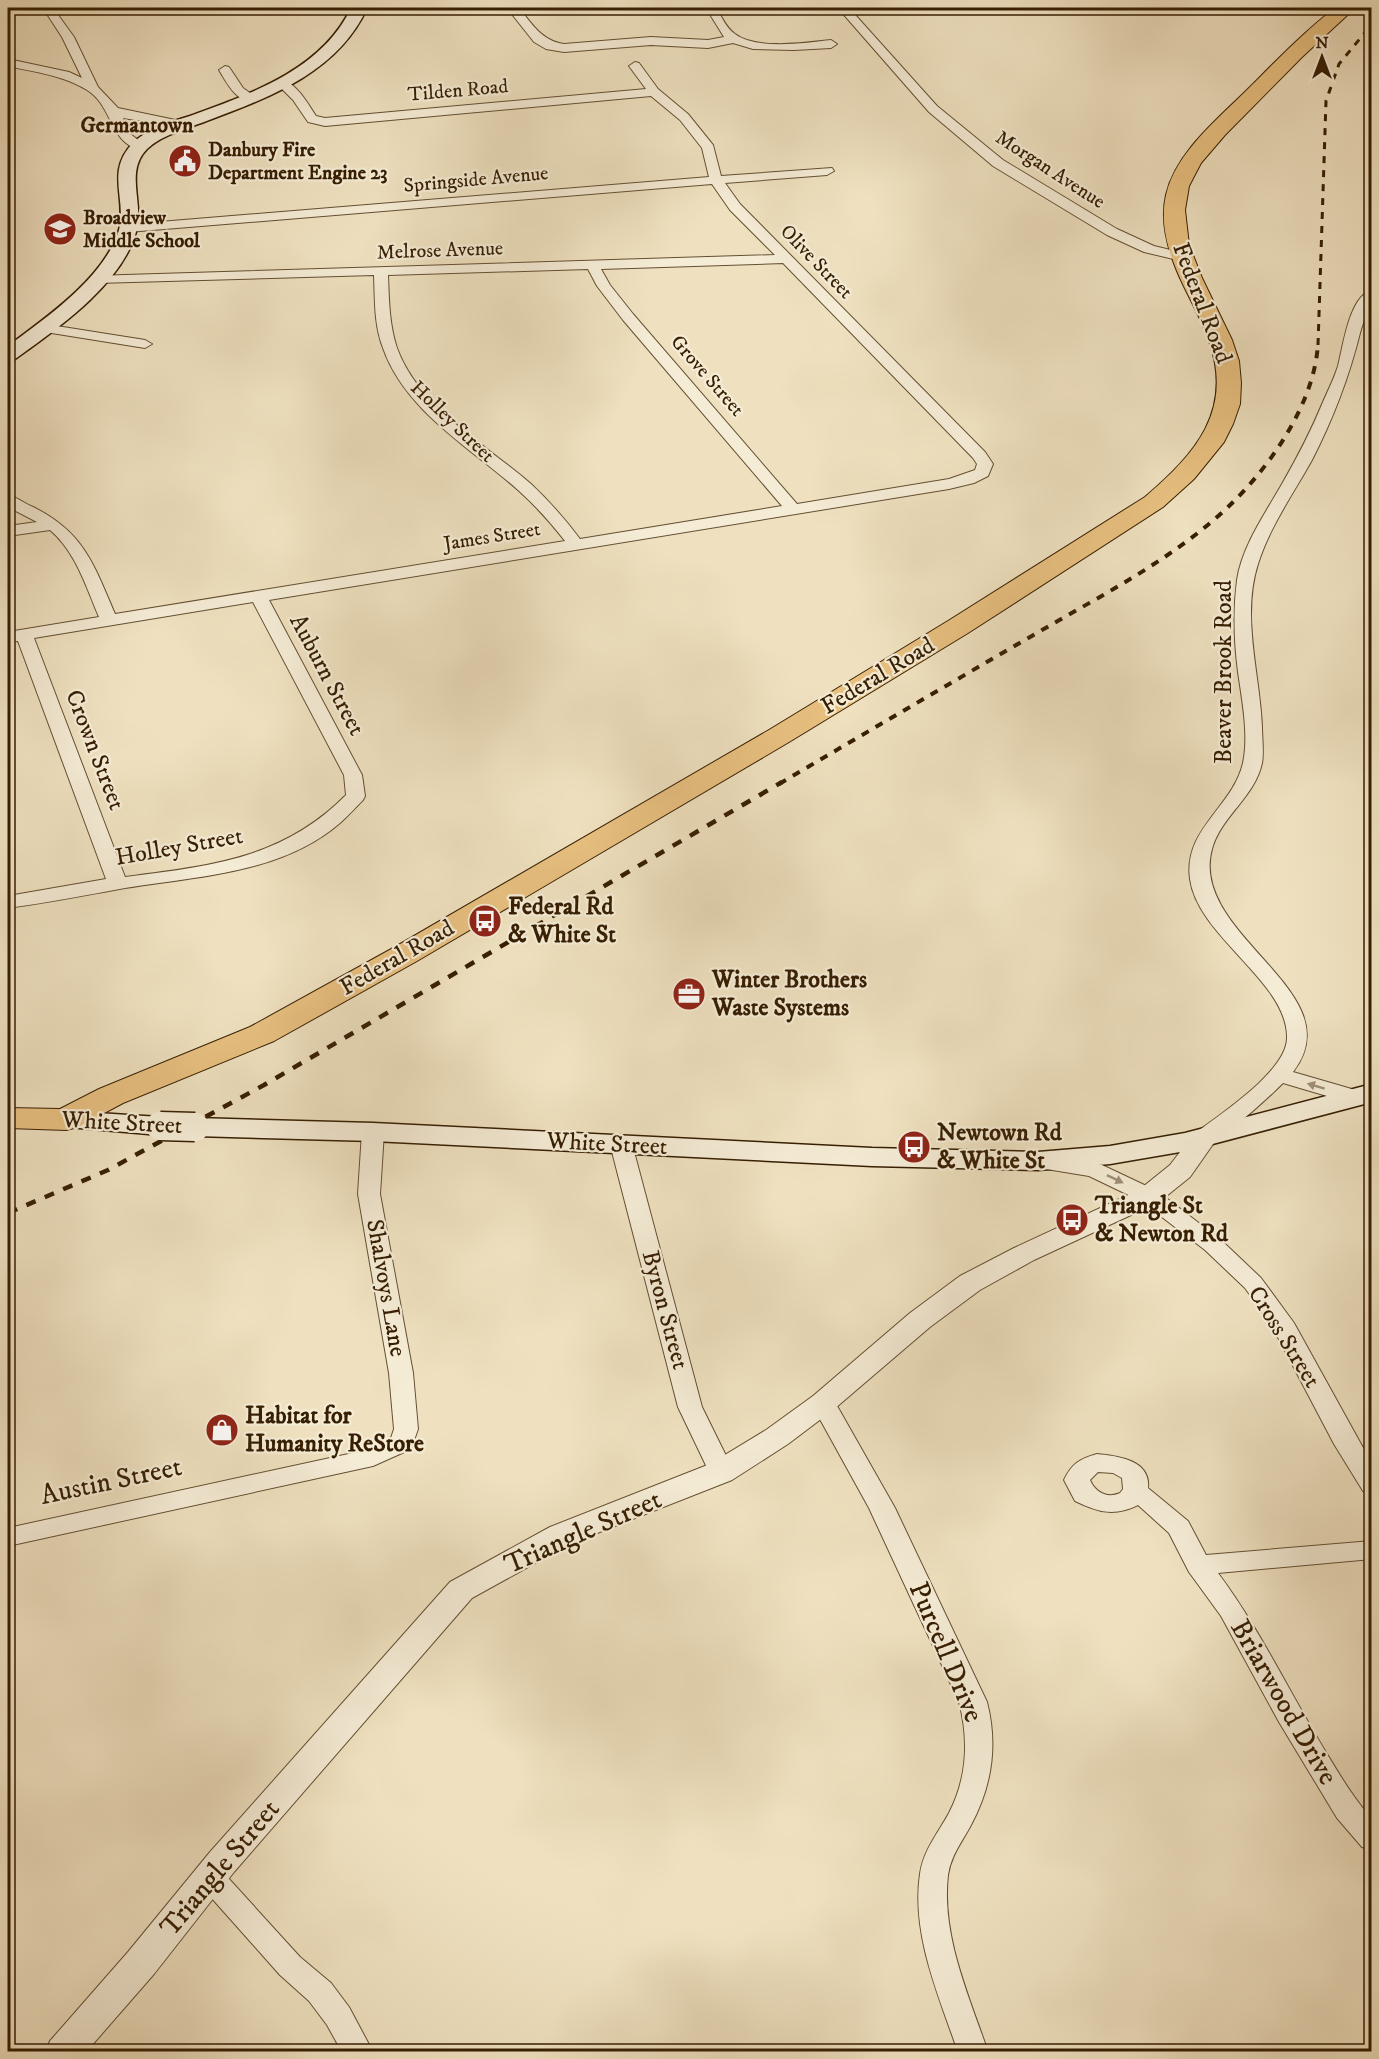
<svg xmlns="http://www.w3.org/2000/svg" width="1379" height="2059" font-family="'IM FELL DW Pica',serif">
  <rect width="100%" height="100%" fill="#efe1c0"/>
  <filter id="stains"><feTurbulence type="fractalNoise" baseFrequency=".00333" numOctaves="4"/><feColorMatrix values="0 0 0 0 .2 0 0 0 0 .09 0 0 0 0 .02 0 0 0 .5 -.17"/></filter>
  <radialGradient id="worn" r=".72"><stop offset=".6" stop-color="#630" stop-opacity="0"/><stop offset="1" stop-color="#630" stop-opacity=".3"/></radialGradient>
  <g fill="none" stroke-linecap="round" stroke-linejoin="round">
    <defs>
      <g id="minor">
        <path d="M 43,8 L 53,8 L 74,37 L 98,87 L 118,108 L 185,122 L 187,125 L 185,128 L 123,118 L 129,133 L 146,146 L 140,150 C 109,142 113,106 87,90 C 63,75 34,72 8,66 L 8,59 L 69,72 L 82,78 L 62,37 Z"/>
        <path d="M 507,8 L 519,8 C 532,24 542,41 564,44 L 651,37 L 708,40 L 724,37 L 706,8 L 716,8 C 722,17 726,28 735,34 C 756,50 805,43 831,40 L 837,44 L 831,48 L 794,50 L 753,49 L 733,43 L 708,48 L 651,45 L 564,52 L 546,49 L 534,42 Z"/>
        <polygon points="838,8 849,8 937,106 1003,160 1117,229 1154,246 1187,254 1189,257 1187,260 1182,261 1144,252 1107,235 993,166 929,112"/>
        <path d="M 635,62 L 639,63 L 658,89 L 688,114 L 713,145 L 721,176 L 832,168 L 834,171 L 827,175 L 725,183 L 740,204 L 985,452 L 993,464 L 988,476 L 974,483 L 949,489 L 269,600 L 362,775 L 365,796 L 363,800 C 355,808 348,816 340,823 C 281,874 198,876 125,888 C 86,895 47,903 8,908 L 8,896 L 106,879 L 18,641 L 8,642 L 8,632 L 99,617 C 86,587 76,552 50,530 L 8,536 L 8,526 L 37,522 L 8,507 L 8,495 C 16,497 24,503 33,507 C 84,532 94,565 115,614 L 565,541 C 551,523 536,506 518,490 C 471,448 405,411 383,348 C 374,325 375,300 374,275 L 97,283 L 92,282 L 90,279 L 92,276 L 775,255 L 730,210 L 712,184 L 128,232 L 121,228 L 123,225 L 709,177 L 702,148 L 680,120 L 651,96 L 325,126 L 308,122 L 293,100 L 277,84 L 283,80 C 298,85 308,104 316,116 L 325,118 L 646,89 L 629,66 ZM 783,263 L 973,458 L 977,464 L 975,470 L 949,479 L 797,504 L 633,314 L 610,285 L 601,269 ZM 588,269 L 597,286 L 623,320 L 782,506 L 580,539 C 565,519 549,501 531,484 C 485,444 419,408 397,348 C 389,324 389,299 388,275 ZM 253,602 L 344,775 L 346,795 C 283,859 210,866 125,877 L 34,638 Z"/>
        <path d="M 225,66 L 229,67 L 243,88 L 257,98 L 255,101 C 237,104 227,83 219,70 Z"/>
        <path d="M 1372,290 C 1372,305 1364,318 1360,333 C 1349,377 1333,419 1312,460 C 1293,494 1269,528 1258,564 C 1241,617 1260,674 1262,727 C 1262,738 1264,752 1262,763 C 1255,797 1221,816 1212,849 C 1188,935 1355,992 1293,1072 L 1362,1092 L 1365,1097 L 1362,1102 L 1354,1104 L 1283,1083 C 1269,1097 1228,1135 1211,1142 C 1206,1144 1202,1143 1197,1142 L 1194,1137 L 1197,1132 C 1222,1113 1288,1070 1287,1037 C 1287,981 1198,937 1190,879 C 1183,829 1233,807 1243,763 C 1249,735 1242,700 1238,672 C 1234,641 1233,611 1237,580 C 1242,546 1265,514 1282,484 C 1297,458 1311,431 1323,402 C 1328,390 1334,379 1338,366 C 1343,347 1349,296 1372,290 Z"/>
        <polygon points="44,324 145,340 152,344 145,348 39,331 37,328 39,325"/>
        <polygon points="373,1125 381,1127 384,1132 380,1194 413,1373 418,1429 411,1449 373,1466 8,1546 8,1528 367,1450 391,1438 394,1429 389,1373 358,1194 362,1132 365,1127"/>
        <polygon points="621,1137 629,1139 632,1144 702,1407 734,1472 730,1478 721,1481 712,1478 678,1407 610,1144 613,1139"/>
        <polygon points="1048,1156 1102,1165 1157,1191 1221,1240 1261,1278 1294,1323 1372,1464 1372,1494 1363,1491 1334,1444 1272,1326 1245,1288 1205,1250 1141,1201 1089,1176 1040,1168 1037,1163 1040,1158"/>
        <path d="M 823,1395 L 832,1397 L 895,1508 L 987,1702 C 998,1745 992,1786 971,1825 C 962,1842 951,1855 948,1875 C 941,1935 969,1996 988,2052 L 958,2052 C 939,1996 911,1934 920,1874 C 923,1851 938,1833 949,1813 C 967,1778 969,1740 959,1702 L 869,1508 L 811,1403 L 814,1397 Z"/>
        <path d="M 1097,1454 C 1118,1456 1151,1460 1148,1488 L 1188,1521 L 1206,1555 L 1372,1541 L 1372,1559 L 1218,1573 C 1260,1629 1290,1694 1327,1754 C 1341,1777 1354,1799 1372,1819 L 1372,1850 L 1362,1847 L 1337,1818 L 1279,1722 L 1221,1616 L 1189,1572 L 1169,1533 L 1138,1505 C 1114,1517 1098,1512 1075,1501 L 1064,1480 C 1072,1463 1080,1459 1097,1454 ZM 1098,1472 L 1113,1473 L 1122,1478 L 1123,1489 L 1120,1493 C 1107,1499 1095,1492 1090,1480 Z"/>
        <polygon points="210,1865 220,1869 300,1957 331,1983 349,2007 373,2052 342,2052 327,2025 309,2001 280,1975 200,1885 196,1877 200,1869"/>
      </g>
      <polygon id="tertiary" points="1205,1129 1214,1131 1218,1137 1190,1177 1159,1202 1034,1260 980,1290 930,1327 833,1410 788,1444 732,1480 572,1543 472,1598 234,1872 154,1974 86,2052 45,2052 50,2041 128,1952 210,1852 450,1582 550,1527 710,1464 766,1430 813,1396 910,1313 960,1276 1014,1248 1139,1190 1170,1165 1196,1131"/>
      <g id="secondary">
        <path d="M 351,8 L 367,8 C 337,74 267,98 204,122 C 185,129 162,135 147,149 C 125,171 143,202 137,228 C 125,282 57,329 15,359 L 8,361 L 8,346 C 46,318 105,277 119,230 C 127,198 105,172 133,143 C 148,128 171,122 190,116 C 250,94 322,70 351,8 Z"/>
        <polygon points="1372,1084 1372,1102 1186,1151 1110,1164 1038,1170 872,1166 373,1141 195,1136 184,1133 180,1127 184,1121 195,1118 373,1123 872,1148 1038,1152 1110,1146 1185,1133"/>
        <polygon points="66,1111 160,1117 171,1120 175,1126 171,1132 160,1135 56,1126 51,1120 56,1114"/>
      </g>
      <path id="primary" d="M 1335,8 L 1355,8 L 1302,57 L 1225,135 L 1201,163 L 1189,186 L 1185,210 L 1189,245 L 1202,278 L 1232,340 L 1239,361 L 1241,383 L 1240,404 L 1233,424 L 1224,442 L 1194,479 L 1163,507 L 968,633 L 789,742 L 417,961 L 274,1041 L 123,1103 L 78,1127 L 66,1130 L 8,1128 L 8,1108 L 60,1109 L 99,1089 L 250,1027 L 395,947 L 769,730 L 948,621 L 1145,497 C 1195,454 1234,411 1209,341 C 1201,317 1187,295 1177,271 C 1167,247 1160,221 1166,195 C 1176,152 1218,119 1249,88 C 1277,60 1304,32 1335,8 Z"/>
    </defs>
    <!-- minor casing -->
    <use href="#minor" stroke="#644f32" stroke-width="2"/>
    <!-- tertiary casing -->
    <use href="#tertiary" stroke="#644f32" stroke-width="2"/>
    <!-- secondary casing -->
    <use href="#secondary" stroke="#361e02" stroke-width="3"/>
    <!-- primary casing -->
    <use href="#primary" stroke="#361e02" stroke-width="2"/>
    <!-- minor -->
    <use href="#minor" fill="#f5ecd6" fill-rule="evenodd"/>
    <!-- tertiary -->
    <use href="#tertiary" fill="#f5ecd6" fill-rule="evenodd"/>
    <!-- secondary -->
    <use href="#secondary" fill="#f5ecd6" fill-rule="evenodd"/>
    <!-- primary -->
    <use href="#primary" fill="#e8c080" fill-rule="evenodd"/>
    <!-- rail-far2 -->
    <polyline stroke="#361e02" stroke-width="3" stroke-dasharray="7 7" stroke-linecap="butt" points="1318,345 1326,101 1339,64 1372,24"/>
    <!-- rail-far1 -->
    <path stroke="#361e02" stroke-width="4" stroke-dasharray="8 8" stroke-linecap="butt" d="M 779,784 C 867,732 954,681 1042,630 C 1106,593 1174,558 1228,507 C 1270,467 1315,403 1318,343"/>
    <!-- rail -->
    <polyline stroke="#361e02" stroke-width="4.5" stroke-dasharray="10 10" stroke-linecap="butt" points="8,1213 108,1170 264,1085 782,782"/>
    <defs>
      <polyline id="secondary-bridge" points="160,1126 195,1127"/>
    </defs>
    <!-- secondary-bridge casing -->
    <use href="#secondary-bridge" stroke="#361e02" stroke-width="31" stroke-linecap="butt"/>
    <!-- secondary-bridge -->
    <use href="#secondary-bridge" stroke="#f5ecd6" stroke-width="28"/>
  </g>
  <!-- one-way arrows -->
  <defs><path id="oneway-solid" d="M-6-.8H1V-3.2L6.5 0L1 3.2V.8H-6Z" transform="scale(1.5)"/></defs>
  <g fill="#9f8f77">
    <use href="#oneway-solid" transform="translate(1316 1086) rotate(-163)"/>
    <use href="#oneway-solid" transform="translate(1115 1179) rotate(26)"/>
  </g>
  <!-- icons -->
  <defs>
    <symbol id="civic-disc" viewBox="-11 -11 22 22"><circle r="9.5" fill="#8f2418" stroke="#f5ecd6"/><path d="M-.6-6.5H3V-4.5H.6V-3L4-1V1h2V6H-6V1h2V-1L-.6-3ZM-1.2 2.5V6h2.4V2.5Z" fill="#fff"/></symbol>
    <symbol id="school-disc" viewBox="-11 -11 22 22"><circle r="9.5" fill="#8f2418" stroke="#f5ecd6"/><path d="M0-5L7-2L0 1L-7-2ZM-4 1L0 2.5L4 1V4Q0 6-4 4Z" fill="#fff"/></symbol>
    <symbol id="bus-disc" viewBox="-11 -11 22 22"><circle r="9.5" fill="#8f2418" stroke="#f5ecd6"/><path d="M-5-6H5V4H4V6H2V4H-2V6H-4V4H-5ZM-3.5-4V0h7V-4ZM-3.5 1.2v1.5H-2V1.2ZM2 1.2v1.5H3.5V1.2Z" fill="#fff"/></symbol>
    <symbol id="office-disc" viewBox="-11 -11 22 22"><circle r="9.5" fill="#8f2418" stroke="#f5ecd6"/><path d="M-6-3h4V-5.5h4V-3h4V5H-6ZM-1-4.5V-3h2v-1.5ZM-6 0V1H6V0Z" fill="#fff"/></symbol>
    <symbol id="shop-disc" viewBox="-11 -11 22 22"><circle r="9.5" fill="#8f2418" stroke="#f5ecd6"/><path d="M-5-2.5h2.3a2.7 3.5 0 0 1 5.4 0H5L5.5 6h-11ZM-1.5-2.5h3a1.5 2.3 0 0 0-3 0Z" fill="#fff"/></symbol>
  </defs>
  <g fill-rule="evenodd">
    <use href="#civic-disc" x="166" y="142" width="38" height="38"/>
    <use href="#school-disc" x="41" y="210" width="38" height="38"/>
    <use href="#bus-disc" x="466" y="902" width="38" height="38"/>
    <use href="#office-disc" x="670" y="975" width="38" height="38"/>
    <use href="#bus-disc" x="895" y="1128" width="38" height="38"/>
    <use href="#bus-disc" x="1053" y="1201" width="38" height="38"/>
    <use href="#shop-disc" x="203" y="1411" width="38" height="38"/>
  </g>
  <g text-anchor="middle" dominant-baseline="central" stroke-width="4.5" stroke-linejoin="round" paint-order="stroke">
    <!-- far-street labels -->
    <g font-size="20" fill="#361e02" stroke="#f5ecd6">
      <text transform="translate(458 91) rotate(-5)">Tilden Road</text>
      <text transform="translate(1050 170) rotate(33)">Morgan Avenue</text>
      <text transform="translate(476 180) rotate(-5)">Springside Avenue</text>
      <text transform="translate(440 251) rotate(-2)">Melrose Avenue</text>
      <text transform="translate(816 262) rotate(46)">Olive Street</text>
      <text transform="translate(707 376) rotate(49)">Grove Street</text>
      <text transform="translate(452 422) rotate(44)">Holley Street</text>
      <text transform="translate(492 537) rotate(-9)">James Street</text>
    </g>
    <!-- far-poi labels -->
    <g font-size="20" font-weight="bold" fill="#361e02" stroke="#f5ecd6" text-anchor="start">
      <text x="208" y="150">Danbury Fire<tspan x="208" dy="23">Department Engine 23</tspan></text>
      <text x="83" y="218">Broadview<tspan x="83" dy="23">Middle School</tspan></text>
    </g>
    <!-- far-quarter labels -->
    <g font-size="22" font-weight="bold" fill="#361e02" stroke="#f5ecd6">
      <text x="137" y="125">Germantown</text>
    </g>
    <!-- street labels -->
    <g font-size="24" fill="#361e02" stroke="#f5ecd6">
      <text transform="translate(1202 303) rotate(69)">Federal Road</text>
      <text transform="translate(1224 672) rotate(-90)">Beaver Brook Road</text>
      <text transform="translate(327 675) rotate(62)">Auburn Street</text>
      <text transform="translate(878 676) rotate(-31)">Federal Road</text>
      <text transform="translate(95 750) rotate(69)">Crown Street</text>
      <text transform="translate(179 847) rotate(-10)">Holley Street</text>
      <text transform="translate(397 958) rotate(-30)">Federal Road</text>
      <text transform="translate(122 1123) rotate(3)">White Street</text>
      <text transform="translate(607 1144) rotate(3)">White Street</text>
      <text transform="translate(386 1288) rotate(80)">Shalvoys Lane</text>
      <text transform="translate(665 1310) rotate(75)">Byron Street</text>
      <text transform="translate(1284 1337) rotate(58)">Cross Street</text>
    </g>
    <!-- poi labels -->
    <g font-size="24" font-weight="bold" fill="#361e02" stroke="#f5ecd6" text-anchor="start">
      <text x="508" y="907">Federal Rd<tspan x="508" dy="28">&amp; White St</tspan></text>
      <text x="712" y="980">Winter Brothers<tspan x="712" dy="28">Waste Systems</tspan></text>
      <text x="937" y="1133">Newtown Rd<tspan x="937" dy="28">&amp; White St</tspan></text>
      <text x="1095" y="1206">Triangle St<tspan x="1095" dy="28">&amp; Newton Rd</tspan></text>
      <text x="245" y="1416">Habitat for<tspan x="245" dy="28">Humanity ReStore</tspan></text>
    </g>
    <!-- near-street labels -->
    <g font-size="28" fill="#361e02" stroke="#f5ecd6">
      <text transform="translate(111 1481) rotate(-12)">Austin Street</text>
      <text transform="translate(583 1532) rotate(-24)">Triangle Street</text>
      <text transform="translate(946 1652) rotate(67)">Purcell Drive</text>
      <text transform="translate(1284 1702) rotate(60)">Briarwood Drive</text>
      <text transform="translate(220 1868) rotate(-50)">Triangle Street</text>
    </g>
  </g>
  <!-- margin -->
  <rect width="1379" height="2059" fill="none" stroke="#efe1c0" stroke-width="30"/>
  <rect x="9" y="9" width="1361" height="2041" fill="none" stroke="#361e02" stroke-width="3"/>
  <rect x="15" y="15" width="1349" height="2029" fill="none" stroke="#361e02" stroke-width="1.5"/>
  <!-- north arrow -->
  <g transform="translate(1322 57)" stroke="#f5ecd6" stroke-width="4.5" paint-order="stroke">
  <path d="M0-4.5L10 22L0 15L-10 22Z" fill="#361e02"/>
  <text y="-9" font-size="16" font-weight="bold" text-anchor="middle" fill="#361e02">N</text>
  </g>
  <rect width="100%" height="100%" filter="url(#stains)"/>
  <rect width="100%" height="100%" fill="url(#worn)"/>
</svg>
